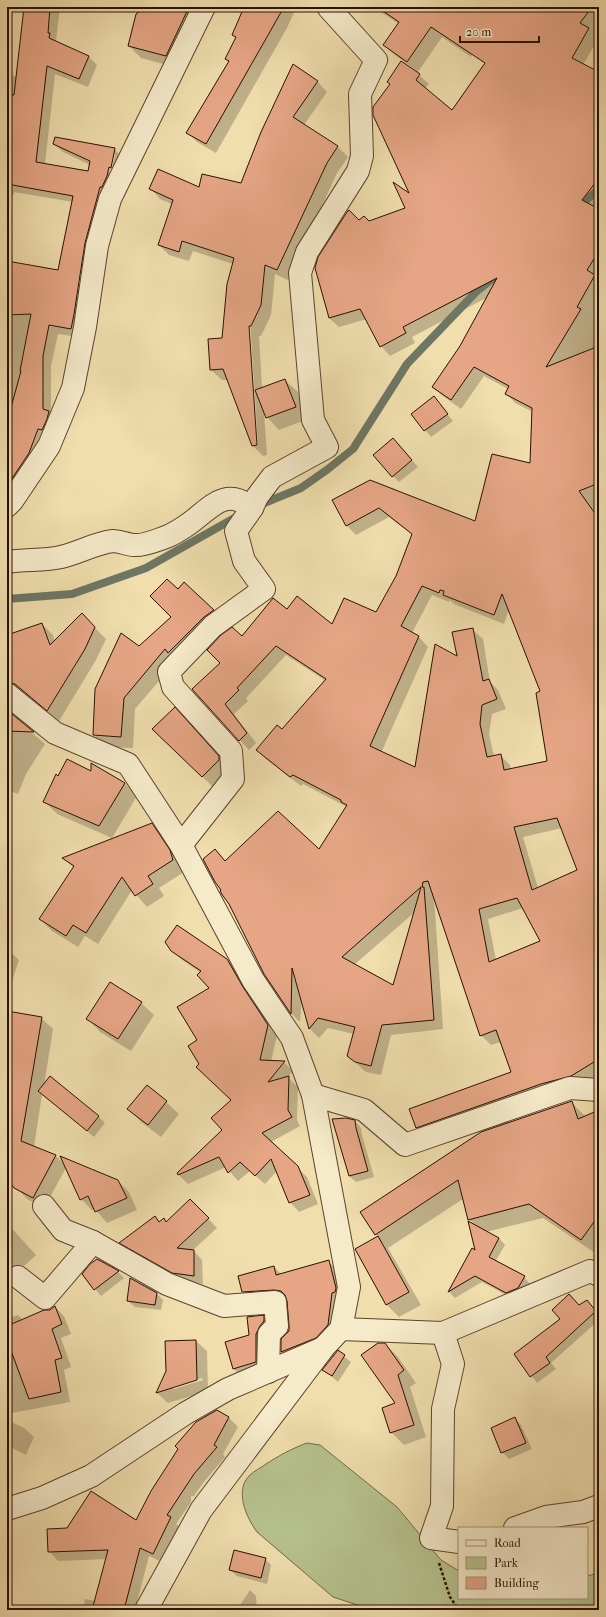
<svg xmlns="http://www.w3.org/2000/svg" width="606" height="1617" font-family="'IM FELL French Canon',serif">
  <rect width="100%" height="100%" fill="#f0dead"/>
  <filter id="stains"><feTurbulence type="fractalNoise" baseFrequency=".005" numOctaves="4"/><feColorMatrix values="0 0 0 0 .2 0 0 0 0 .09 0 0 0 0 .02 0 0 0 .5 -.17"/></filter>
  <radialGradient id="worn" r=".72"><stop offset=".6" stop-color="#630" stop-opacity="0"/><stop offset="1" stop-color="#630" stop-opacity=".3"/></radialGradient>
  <!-- green -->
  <path fill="#b6c28d" stroke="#706848" d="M 307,1443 L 320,1445 L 397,1507 L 441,1560 L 459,1571 L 459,1598 L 587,1598 L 587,1576 L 599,1573 L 599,1610 L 373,1610 L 333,1597 L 257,1532 C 246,1517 234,1490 250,1475 C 254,1471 261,1468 266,1464 C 280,1455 291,1449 307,1443 Z"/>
  <!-- shadow -->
  <g fill="#0003" fill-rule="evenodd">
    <path d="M 25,7 L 60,7 L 56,41 L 88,56 L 97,65 L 88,87 L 55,74 L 45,164 L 89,172 L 90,165 L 63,152 L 54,144 L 114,149 L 123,157 L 90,272 L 70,268 L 73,202 L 14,192 L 14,195 L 7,194 L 7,75 L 17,76 ZM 113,154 L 115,154 L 111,173 L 109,172 Z"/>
    <polygon points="138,7 212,7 178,68 141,58 129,46"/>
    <polygon points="246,7 296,8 287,28 216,153 197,142 187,132 229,62 227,59 236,38 233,35"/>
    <polygon points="373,7 491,7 471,57 442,37 418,72 395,55 384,45 399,24"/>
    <path d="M 515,7 L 599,7 L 599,37 L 583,65 L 599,73 L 599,186 L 595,189 L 599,188 L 599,1074 L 581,1085 L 427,1137 L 417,1127 L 512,1072 L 501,1042 L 491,1045 L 481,1035 L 434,897 L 443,1029 L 391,1035 L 381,1075 L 366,1072 L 348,1056 L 354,1034 L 328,1028 L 319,1038 L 310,1029 L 302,998 L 300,1022 L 292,1014 L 265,973 L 223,890 L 215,851 L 226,862 L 319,851 L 347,807 L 303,784 L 301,786 L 267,760 L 257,750 L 282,730 L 326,681 L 286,655 L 246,698 L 248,701 L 234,714 L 256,743 L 249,750 L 194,690 L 222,664 L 242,638 L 287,610 L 333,626 L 377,613 L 397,576 L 413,535 L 389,517 L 356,535 L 346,525 L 334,501 L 476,523 L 531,464 L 533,412 L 515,403 L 506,393 L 508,389 L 484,376 L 461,409 L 443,396 L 433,387 L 461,347 L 488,297 L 412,337 L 415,343 L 390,356 L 381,346 L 367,319 L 339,327 L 329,318 L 359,222 L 369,222 L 407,209 L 411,196 L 374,115 L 419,75 L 429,84 L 425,89 L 452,111 L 477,83 ZM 432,595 L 449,602 L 450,600 L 454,604 L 504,624 L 509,610 L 541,692 L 548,762 L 511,770 L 510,765 L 500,755 L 494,756 L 489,734 L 492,714 L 506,709 L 498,690 L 490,682 L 483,639 L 473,630 L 458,658 L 416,768 L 381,753 L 428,647 L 419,637 L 412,633 ZM 562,828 L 578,871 L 538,888 L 523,837 ZM 523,908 L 541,941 L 496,960 L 488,919 ZM 416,911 L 393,986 L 354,965 Z"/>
    <path d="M 317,81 L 327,92 L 304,125 L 338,147 L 348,157 L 337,173 L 288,280 L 275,274 L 271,315 L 261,336 L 259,336 L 262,388 L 285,380 L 298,392 L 308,419 L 279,430 L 267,417 L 264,412 L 267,455 L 263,456 L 253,446 L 228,380 L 222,380 L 211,370 L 223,339 L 233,264 L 193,251 L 189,261 L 169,255 L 159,245 L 172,204 L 160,199 L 150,188 L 199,189 L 242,184 ZM 248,321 L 250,321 L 258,446 L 256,442 Z"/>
    <polygon points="78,288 87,296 79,337 58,334 51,366 51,414 38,462 7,505 7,399 11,327 7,323 7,296"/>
    <polygon points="434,398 453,421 431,437 412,414"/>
    <polygon points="400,446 418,467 399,482 393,476"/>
    <polygon points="184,584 224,622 177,660 135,709 133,748 105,747 94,735 140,648 172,617 178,590"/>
    <polygon points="82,615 106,639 96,660 59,721 27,695 21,692 7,700 7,636 42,624 53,635 55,641"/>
    <polygon points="7,711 45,744 26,774 18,794 7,790"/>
    <polygon points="187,721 231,770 215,789 166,741"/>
    <polygon points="92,773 125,783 137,796 112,838 57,814 44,801 59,777"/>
    <polygon points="152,824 163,836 184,872 159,888 164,896 147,907 132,890 98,944 85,936 78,947 52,931 40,919 74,868 64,858"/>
    <polygon points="7,949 19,960 7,996"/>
    <polygon points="172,950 227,959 236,969 277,1035 271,1062 284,1062 293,1071 288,1077 298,1087 297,1120 300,1126 271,1142 307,1177 318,1204 299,1212 290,1202 277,1171 265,1184 250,1171 238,1181 226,1167 188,1184 178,1174 224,1130 232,1100 200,1064 199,1041 211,988 201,973 182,960"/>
    <polygon points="141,1003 154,1015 131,1051 100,1032 88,1019"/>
    <polygon points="7,1012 41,1018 53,1029 44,1086 98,1116 105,1123 94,1137 42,1094 34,1147 55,1155 65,1165 118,1181 129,1192 137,1210 107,1223 95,1209 92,1210 81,1199 66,1168 44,1208 27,1199 12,1183 7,1186"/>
    <polygon points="166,1102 179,1114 161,1137 141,1122 129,1109"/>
    <polygon points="571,1102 586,1117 599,1112 599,1247 595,1253 543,1218 486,1232 499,1238 505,1245 495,1262 524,1277 530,1284 525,1294 513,1299 482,1282 455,1298 449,1292 472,1249 477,1252 474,1224 469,1219 463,1199 388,1248 421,1305 399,1317 387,1305 356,1249 378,1237 376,1234"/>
    <polygon points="333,1120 355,1121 361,1128 362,1135 374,1177 356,1182 349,1176"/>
    <polygon points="190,1200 217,1228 193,1250 202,1260 203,1284 182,1281 129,1251 121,1243 155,1217 160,1223 167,1223"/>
    <polygon points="7,1223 36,1255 7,1282"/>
    <polygon points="98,1260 118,1272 124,1278 101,1296 95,1289"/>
    <polygon points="328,1261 337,1270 343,1300 336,1333 290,1360 282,1352 282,1340 290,1331 288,1298 252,1300 243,1291 274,1267 281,1274"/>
    <polygon points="156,1293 163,1300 161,1310 135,1307 128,1301"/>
    <polygon points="580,1306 593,1307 599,1315 599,1320 551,1363 556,1369 537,1383 515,1354"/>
    <polygon points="55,1307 64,1316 71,1334 61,1338 71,1367 64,1370 70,1402 7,1414 7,1319 18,1315 23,1320 50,1311"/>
    <polygon points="263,1316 274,1328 266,1373 245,1380 234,1369 226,1343 250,1336"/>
    <path d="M 196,1341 L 207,1351 L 208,1391 L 168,1403 L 157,1393 L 167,1371 ZM 202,1378 L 203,1380 L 174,1389 L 174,1387 Z"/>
    <polygon points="385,1344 398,1357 416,1383 410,1387 426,1437 404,1445 391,1432 397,1404"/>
    <polygon points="338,1352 351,1362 338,1382 324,1370"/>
    <polygon points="229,1418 238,1427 223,1454 225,1457 203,1483 194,1496 191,1496 191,1502 176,1524 180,1527 162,1562 149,1556 135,1610 83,1610 85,1599 96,1601 107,1559 58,1561 49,1551 137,1521"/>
    <polygon points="515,1418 521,1425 532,1449 509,1459 502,1452"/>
    <polygon points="7,1420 24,1428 34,1437 26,1455 12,1448 7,1458"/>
    <polygon points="265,1559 271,1565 267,1584 237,1576 230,1570"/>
    <polygon points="250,1590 256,1596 257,1610 237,1610"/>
  </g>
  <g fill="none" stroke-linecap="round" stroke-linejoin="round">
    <!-- stream -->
    <g stroke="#6d7764" stroke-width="8">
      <polyline points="577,208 599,189"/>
      <polyline points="257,506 301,488 328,469 353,449 407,364 476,292 496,276"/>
      <polyline points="7,599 72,594 146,568 238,516"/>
    </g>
  </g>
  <!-- building -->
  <g fill="#e6a685" stroke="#290f02" fill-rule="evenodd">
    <polygon points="24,7 50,7 48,33 50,33 49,38 89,56 79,79 47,66 36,162 88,171 90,161 53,144 55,137 115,148 111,168 109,167 107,176 102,187 100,187 85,243 74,314 71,329 49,325 43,356 43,409 49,411 47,419 42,430 38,429 29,453 7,486 7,422 21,371 20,371 31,314 7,315 7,261 58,270 73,196 7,184 7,95 14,95"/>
    <polygon points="145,7 189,7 166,56 128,46 136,14"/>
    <polygon points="244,7 284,7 206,144 186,133 229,61 225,59 236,37 232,35"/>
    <path d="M 377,7 L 592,7 L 580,23 L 589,28 L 572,58 L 599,72 L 599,178 L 582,200 L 599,209 L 599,251 L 587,270 L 595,275 L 577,307 L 581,309 L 546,367 L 599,346 L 599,483 L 579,491 L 599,519 L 599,1059 L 571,1076 L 541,1084 L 416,1128 L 409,1109 L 511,1072 L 496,1030 L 480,1036 L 428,881 L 423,882 L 422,887 L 424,887 L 434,1020 L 382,1025 L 371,1066 L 355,1062 L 347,1056 L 355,1027 L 318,1018 L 309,1029 L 292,968 L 291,1014 L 264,974 L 229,904 L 223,896 L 220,891 L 221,890 L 215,882 L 203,859 L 215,849 L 225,861 L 278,811 L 319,849 L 347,805 L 341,802 L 341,800 L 293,775 L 290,777 L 256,750 L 277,725 L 282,729 L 326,679 L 276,646 L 237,688 L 239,690 L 225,704 L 247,733 L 239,741 L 192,689 L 220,663 L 207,650 L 221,635 L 232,627 L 242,636 L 273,598 L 287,609 L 297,596 L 332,624 L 344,598 L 376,612 L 396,576 L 412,534 L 379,508 L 346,526 L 332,500 L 370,480 L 475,521 L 492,454 L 530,463 L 532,408 L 505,394 L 509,386 L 474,367 L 451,400 L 432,387 L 460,346 L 497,278 L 403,327 L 406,333 L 380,347 L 360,309 L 329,318 L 315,268 L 318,257 L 347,212 L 349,210 L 359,220 L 364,216 L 369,221 L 405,208 L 393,182 L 409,193 L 373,115 L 373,107 L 390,84 L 387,82 L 401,61 L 420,74 L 416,80 L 452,110 L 485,63 L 431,27 L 407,62 L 383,45 L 399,22 ZM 422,586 L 439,593 L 440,590 L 444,591 L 443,595 L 494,615 L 502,594 L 540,691 L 536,693 L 547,761 L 504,770 L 501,754 L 487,757 L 480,724 L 482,705 L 497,699 L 489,679 L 483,681 L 473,628 L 452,632 L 457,656 L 435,644 L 415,767 L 370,746 L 419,636 L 401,626 ZM 557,818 L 577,870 L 532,890 L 514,827 ZM 421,887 L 393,985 L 342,957 ZM 517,898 L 540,941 L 489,962 L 479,909 Z"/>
    <polygon points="293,64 318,81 293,117 338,146 327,163 277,270 265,265 261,305 251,326 249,326 257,445 252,446 223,369 210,370 208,339 222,338 227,284 234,258 182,241 179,252 158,245 173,200 149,189 158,169 199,187 202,174 241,183 261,132"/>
    <polygon points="285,379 296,407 266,418 255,390"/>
    <polygon points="434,396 448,414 424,431 411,414"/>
    <polygon points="393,438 412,460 392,477 373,455"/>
    <polygon points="167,579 178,589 184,582 214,610 204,617 168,653 165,649 124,698 121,737 93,735 95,689 121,633 139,646 171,617 150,596"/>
    <polygon points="82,613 95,627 85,649 47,711 15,684 7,682 7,635 42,623 50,645"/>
    <polygon points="175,707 219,756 219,760 202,777 152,729"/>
    <polygon points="7,710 34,732 7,731"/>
    <polygon points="67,759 91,771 91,763 125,783 99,826 43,802 56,774 58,776"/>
    <polygon points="152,823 170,850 173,860 148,876 153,884 135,896 122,877 86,933 73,925 66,936 39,919 74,866 62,858"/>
    <polygon points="177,925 227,959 243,987 268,1025 260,1060 285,1061 268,1082 289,1076 288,1110 292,1117 262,1133 298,1166 310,1195 289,1203 271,1159 255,1176 240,1162 228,1173 219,1157 178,1175 177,1173 222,1130 211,1118 231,1100 196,1067 199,1064 188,1046 197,1040 177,1007 209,988 197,975 201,971 171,951 165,942"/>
    <polygon points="110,982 142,1002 118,1039 86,1019"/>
    <polygon points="7,1011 42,1017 21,1141 56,1155 33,1198 14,1188 7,1178 7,1165 12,1157 7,1156"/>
    <polygon points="50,1076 99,1116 87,1131 38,1091"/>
    <polygon points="147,1085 167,1101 148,1125 127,1109"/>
    <polygon points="572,1101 578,1119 599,1110 599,1215 581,1240 529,1204 468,1220 458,1180 375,1235 360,1212 481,1132"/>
    <polygon points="346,1118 355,1120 356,1128 368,1171 349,1176 332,1119"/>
    <polygon points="60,1156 118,1180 127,1198 95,1212 88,1196 80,1200"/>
    <polygon points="190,1199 209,1218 177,1248 194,1250 194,1276 172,1273 119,1243 155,1216 159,1222 164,1218 166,1222"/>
    <polygon points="468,1221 499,1238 489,1257 525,1276 518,1288 506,1293 475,1276 448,1292 472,1248 475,1250"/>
    <polygon points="378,1236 409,1292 386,1305 355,1249"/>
    <polygon points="97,1259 119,1271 94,1290 82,1274 90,1264"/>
    <polygon points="329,1260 336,1288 335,1292 332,1293 328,1325 316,1338 281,1352 281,1339 289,1331 289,1325 287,1301 285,1295 281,1291 274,1290 242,1292 238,1276 274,1266 276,1275"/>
    <polygon points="130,1278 157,1293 155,1305 127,1301"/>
    <polygon points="569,1294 579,1305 587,1300 596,1311 546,1357 550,1363 530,1377 514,1354 560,1319 552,1310"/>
    <polygon points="55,1306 62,1324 52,1329 62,1358 55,1360 61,1392 29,1399 7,1340 7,1326 44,1310 50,1310"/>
    <polygon points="264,1315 264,1321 260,1326 256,1334 256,1362 233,1369 225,1342 249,1335 247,1317"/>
    <polygon points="196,1340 197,1380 156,1393 166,1371 165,1341"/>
    <polygon points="378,1343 385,1343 404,1370 398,1375 414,1425 390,1433 382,1408 395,1403 361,1355"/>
    <polygon points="338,1350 345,1355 332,1376 322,1370"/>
    <polygon points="217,1410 229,1417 214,1445 217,1447 194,1474 167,1515 171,1517 153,1554 140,1548 124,1610 92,1610 108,1550 48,1552 47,1529 67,1528 91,1491 136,1520 151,1491 178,1449 175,1446 196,1422"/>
    <polygon points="515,1417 526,1443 501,1453 491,1428"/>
    <polygon points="234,1550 266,1558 261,1578 229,1570"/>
  </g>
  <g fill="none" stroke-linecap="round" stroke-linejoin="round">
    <defs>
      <g id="minor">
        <polyline points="7,506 12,501 49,446 73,388 85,327 97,246 110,199 204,7"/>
        <path d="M 7,562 C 25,559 44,561 61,557 C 79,553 95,543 113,541 C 121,541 127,545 134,545 C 144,546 157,540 166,537 C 174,534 183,528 190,523 C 211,508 225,486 252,508 L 257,497 L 272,477 L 327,447 L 313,420 L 300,273 L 307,252 L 358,171 L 362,156 L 360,94 L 376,60 L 328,7"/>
        <polyline points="7,694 55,733 128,764 181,845 253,980 292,1038 313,1095 349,1287 341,1329 324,1347 201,1510 146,1610"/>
        <polyline points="181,845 233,779 231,751 173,687 169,672 213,626 264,589 244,561 236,531 252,508"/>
        <polyline points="313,1095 364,1110 405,1145 570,1088 599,1090"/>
        <polyline points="44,1206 63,1230 93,1242 167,1284 224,1306 275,1302 277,1326 269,1334 268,1372"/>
        <polyline points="18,1277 45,1298 93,1242"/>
        <polyline points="341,1329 443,1333 590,1271 599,1275"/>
        <polyline points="443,1333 453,1364 443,1409 442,1506 431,1538 459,1542"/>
        <polyline points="7,1509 42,1498 91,1476 186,1413 228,1389 323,1348"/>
        <polyline points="515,1528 546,1517 583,1512 599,1506"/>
      </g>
    </defs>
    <!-- minor casing -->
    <use href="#minor" stroke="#5b432d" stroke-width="24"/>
    <!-- path -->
    <polyline stroke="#290f02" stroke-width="2.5" stroke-dasharray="3 2" stroke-linecap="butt" points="439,1563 450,1597 459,1610"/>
    <!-- minor -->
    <use href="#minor" stroke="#f5eaca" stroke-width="22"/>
  </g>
  <!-- margin -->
  <rect width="606" height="1617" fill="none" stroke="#f0dead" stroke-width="24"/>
  <rect x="8" y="8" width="590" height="1601" fill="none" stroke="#290f02" stroke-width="2"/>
  <rect x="12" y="12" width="582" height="1593" fill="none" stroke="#290f02"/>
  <!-- legend -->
  <rect x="458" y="1527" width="130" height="72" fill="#f5eaca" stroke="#a3927a"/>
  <rect x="466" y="1540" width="20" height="6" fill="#f5eaca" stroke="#a3927a"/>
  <text x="494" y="1547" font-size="12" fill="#290f02">Road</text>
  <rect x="466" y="1557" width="20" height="12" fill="#b6c28d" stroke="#a3927a"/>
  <text x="494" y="1567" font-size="12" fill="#290f02">Park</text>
  <rect x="466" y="1577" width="20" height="12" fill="#e6a685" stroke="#a3927a"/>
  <text x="494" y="1587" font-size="12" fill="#290f02">Building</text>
  <!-- scale -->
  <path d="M460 36v6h79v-6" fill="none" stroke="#290f02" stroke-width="2"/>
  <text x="466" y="36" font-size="12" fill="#290f02" stroke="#f5eaca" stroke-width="3" paint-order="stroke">20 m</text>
  <rect width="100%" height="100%" filter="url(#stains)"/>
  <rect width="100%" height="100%" fill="url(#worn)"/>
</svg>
